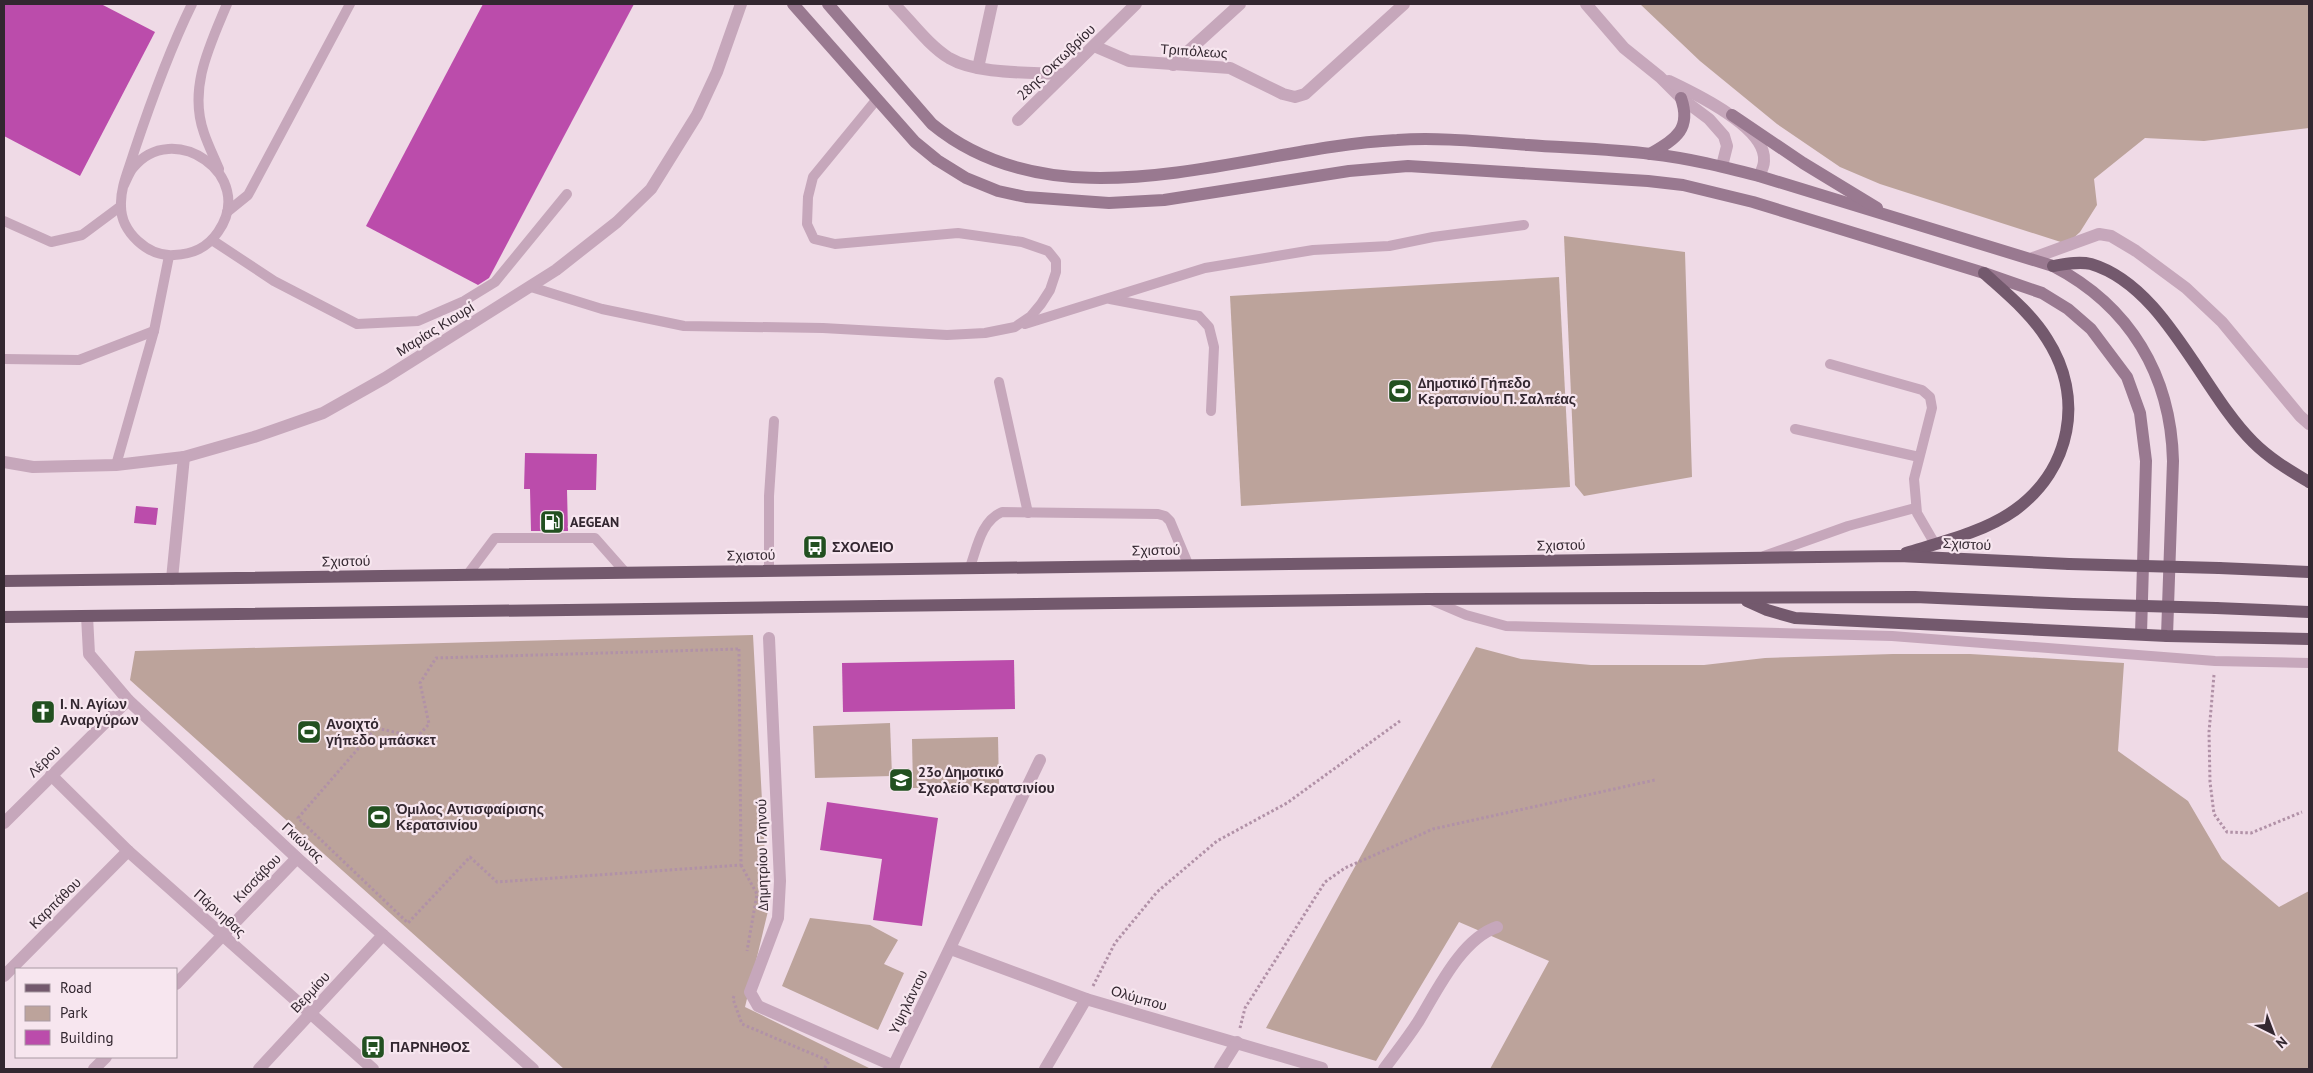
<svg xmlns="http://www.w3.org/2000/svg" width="2313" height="1073" font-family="'PT Sans',sans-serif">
  <rect width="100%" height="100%" fill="#efdae6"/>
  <!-- green -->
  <g fill="#bca39b">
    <polygon points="1640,4 2309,4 2309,128 2204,141 2145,138 2094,179 2097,205 2080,232 2067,244 1880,184 1840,167 1777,124 1700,61"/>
    <polygon points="1564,236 1685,252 1692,477 1584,496 1575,485"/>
    <polygon points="1559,277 1570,487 1241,506 1230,296"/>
    <polygon points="753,635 768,911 745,1007 871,1069 564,1069 130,680 135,651"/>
    <polygon points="1476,647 1521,659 1591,665 1704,665 1765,658 1893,654 1970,654 2124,663 2118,751 2188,801 2222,859 2279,907 2309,891 2309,1069 1490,1069 1549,961 1459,922 1376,1061 1266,1028"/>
    <polygon points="890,723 892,776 815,778 813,726"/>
    <polygon points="998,737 999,786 913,788 912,739"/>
    <polygon points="810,918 870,925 898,940 884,964 904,973 878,1030 782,986"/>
  </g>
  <!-- building -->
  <g fill="#bb4cab">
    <polygon points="4,4 101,4 155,32 80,176 4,136"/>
    <polygon points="483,4 634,4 489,278 478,285 366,226"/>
    <polygon points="525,453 597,454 596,490 567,490 568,531 531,531 530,489 524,489"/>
    <polygon points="136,506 158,508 156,525 134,523"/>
    <polygon points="1014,660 1015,709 843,712 842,663"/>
    <polygon points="827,802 938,818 922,926 873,920 882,859 820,850"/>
  </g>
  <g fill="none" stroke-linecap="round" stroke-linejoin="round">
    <!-- path -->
    <g stroke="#b191a7" stroke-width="3" stroke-dasharray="2.5 2.5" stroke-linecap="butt">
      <polygon points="739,649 741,865 497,882 470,857 408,923 298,818 376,728 417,737 429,724 420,683 436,658"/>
      <polyline points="2214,675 2209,732 2210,782 2214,814 2227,832 2251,833 2302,812"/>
      <polyline points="741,865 757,894 747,951"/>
      <polyline points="1093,986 1115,943 1157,892 1217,841 1287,803 1400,721"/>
      <polyline points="734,996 733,999 742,1024 829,1061 824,1069"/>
      <polyline points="1240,1028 1245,1008 1325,882 1345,868 1433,829 1655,780"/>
    </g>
    <!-- service -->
    <g stroke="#c6a7bb" stroke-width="10">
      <path d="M 219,169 C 214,157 208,145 204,133 C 188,88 210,45 227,4"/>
      <path d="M 124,185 C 127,179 129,173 133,168 C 172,118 258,175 218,232 C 207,248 193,254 174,255 C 148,257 121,232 121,206 C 120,188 129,169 134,152 C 151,101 169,51 192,4"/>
      <polyline points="227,212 248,195 350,4"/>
      <polyline points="4,221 51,242 82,235 121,206"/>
      <polyline points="212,240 274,281 357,324 418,321 464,301 495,282 567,194"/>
      <polyline points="531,287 602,309 684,326 823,328 947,335 985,333 1015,327 1031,316 1041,304 1050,290 1056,272 1056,261 1048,251 1022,242 958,233 835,244 814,239 807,224 808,197 813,177 877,99"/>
      <polyline points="1110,299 1199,316 1209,327 1214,347 1211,411"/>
      <polyline points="1025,324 1205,268 1313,250 1389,246 1433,237 1524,225"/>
      <polyline points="4,359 79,360 154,331"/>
      <polyline points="1830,364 1922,390 1930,397 1932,408 1914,479 1917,513 1935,544"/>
      <polyline points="999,382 1028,513"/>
      <polyline points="1795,429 1919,457"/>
      <polyline points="116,465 154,331 169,256"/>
      <polyline points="1764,556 1848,526 1915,508"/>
      <path d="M 970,567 C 977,548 981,521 1002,512 L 1158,514 L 1165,516 L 1170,521 L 1188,564"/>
      <polyline points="769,569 769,496 774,421"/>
      <polyline points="468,574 495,538 595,538 625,572"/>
      <polyline points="1431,600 1466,615 1506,626 1892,636 2215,661 2309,663"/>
    </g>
    <!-- minor -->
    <g stroke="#c6a7bb" stroke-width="12">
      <path d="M 894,4 C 911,21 928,45 949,58 C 978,75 1030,72 1063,74"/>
      <polyline points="1094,46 1129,61 1230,68 1283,94 1295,97 1305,94 1404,4"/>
      <polyline points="1173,65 1240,4"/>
      <polyline points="978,68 992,4"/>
      <polyline points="1018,120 1136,4"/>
      <polyline points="2033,258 2099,234 2111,236 2136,251 2186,288 2222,322 2300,416 2309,424"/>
      <polyline points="4,462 33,467 116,465 184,457 254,437 323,413 385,378 556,270 617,222 651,189 697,115 717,72 741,4"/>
      <polyline points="172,579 184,457"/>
      <polyline points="87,616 89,654 128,700 297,858 533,1069"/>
      <polyline points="769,638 780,881 778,918 750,992 758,1006 894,1066"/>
      <polyline points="51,775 128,851 373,1069"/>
      <polyline points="4,823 128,700"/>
      <polyline points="951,949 1086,999 1322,1068"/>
      <polyline points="4,976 128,851"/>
      <polyline points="176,984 297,858"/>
      <polyline points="94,1069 106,1057"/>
      <polyline points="259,1069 383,935"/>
      <polyline points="892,1069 1040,760"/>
      <polyline points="1045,1069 1086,999"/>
      <polyline points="1220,1069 1237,1042"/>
      <path d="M 1384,1069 C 1395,1054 1407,1039 1418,1022 C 1437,991 1461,939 1497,927"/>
    </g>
    <!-- tertiary -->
    <g stroke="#c6a7bb" stroke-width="12">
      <polyline points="1586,4 1624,48 1660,77 1681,98 1709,119 1724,136 1727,146 1722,166"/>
      <path d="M 1669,81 C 1694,93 1767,127 1764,161 C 1764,166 1761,172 1759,176"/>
    </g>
    <!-- secondary -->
    <g stroke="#997990" stroke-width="12">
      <polyline points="793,4 915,142 937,160 966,178 998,191 1026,197 1109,203 1164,200 1349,171 1408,166 1648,181 1683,185 1753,202 1984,273 2042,293 2068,309 2091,329 2127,377 2140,413 2146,461 2141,634"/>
      <path d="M 828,4 L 932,124 C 1062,231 1248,147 1397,140 C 1440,137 1485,142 1528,145 C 1569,148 1611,149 1651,154 C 1688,158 1724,167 1759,176 L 2053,266 C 2130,306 2171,375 2173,461 L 2167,636"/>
      <polyline points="1732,115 1803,163 1877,208"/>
      <path d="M 1650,154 C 1675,139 1692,130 1681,98"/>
    </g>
    <!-- primary -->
    <g stroke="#73596d" stroke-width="12">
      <path d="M 2053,266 C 2065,264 2079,261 2091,264 C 2165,286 2202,392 2253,442 C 2270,459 2289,470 2309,482"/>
      <path d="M 1906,553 C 1942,542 1984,532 2015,510 C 2071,469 2085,398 2047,339 C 2031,313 2006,293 1984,273"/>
      <polyline points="2219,568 2309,572"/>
      <polyline points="4,581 1899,556 2069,564"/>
      <polyline points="1747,601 1767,610 1795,618 2167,636 2309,639"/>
      <polyline points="2216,608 2309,612"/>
      <polyline points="4,617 1428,599 1915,597 2073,604"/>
    </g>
    <!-- primary-bridge -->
    <g stroke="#73596d" stroke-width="12">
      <polyline points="2069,564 2219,568"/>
      <polyline points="2073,604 2216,608"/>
    </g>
  </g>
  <!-- icons -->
  <defs>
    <symbol id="stadium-square" viewBox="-11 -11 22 22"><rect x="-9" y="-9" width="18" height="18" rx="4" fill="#225020" stroke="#f7e6ef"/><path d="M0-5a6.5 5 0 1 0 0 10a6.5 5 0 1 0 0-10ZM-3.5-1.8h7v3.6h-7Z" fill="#fff"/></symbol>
    <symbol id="fuel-square" viewBox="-11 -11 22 22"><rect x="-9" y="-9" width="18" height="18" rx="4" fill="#225020" stroke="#f7e6ef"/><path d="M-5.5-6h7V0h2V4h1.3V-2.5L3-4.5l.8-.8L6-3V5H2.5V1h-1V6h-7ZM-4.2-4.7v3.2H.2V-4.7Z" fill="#fff"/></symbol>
    <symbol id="bus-square" viewBox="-11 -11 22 22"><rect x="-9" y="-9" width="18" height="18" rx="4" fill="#225020" stroke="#f7e6ef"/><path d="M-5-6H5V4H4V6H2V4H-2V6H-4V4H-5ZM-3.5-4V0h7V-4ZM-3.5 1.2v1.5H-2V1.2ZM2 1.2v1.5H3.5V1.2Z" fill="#fff"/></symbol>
    <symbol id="church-square" viewBox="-11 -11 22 22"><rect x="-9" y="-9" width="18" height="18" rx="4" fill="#225020" stroke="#f7e6ef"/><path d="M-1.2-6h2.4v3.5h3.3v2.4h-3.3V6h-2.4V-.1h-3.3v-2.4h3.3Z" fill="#fff"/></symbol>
    <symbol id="school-square" viewBox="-11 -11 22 22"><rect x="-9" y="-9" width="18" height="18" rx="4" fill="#225020" stroke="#f7e6ef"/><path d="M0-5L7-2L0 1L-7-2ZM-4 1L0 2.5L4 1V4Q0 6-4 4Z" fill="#fff"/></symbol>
  </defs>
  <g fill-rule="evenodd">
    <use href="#stadium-square" x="1386" y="377" width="28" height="28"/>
    <use href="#fuel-square" x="538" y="508" width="28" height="28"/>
    <use href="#bus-square" x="801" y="533" width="28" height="28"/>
    <use href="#church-square" x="29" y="698" width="28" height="28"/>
    <use href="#stadium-square" x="295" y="718" width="28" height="28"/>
    <use href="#school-square" x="887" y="766" width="28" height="28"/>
    <use href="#stadium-square" x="365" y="803" width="28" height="28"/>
    <use href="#bus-square" x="359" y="1033" width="28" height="28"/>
  </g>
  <g text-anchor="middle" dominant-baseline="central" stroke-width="4.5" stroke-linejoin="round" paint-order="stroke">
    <!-- street labels -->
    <g font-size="14" fill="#332730" stroke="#f7e6ef">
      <text transform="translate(1194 51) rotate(4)">Τριπόλεως</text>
      <text transform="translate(1056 62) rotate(-44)">28ης Οκτωβρίου</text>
      <text transform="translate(435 329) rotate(-32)">Μαρίας Κιουρί</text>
      <text transform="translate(1967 544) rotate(3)">Σχιστού</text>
      <text transform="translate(1561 545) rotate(-1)">Σχιστού</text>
      <text transform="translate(1156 550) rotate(-1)">Σχιστού</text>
      <text transform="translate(751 555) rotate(-1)">Σχιστού</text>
      <text transform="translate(346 561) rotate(-1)">Σχιστού</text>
      <text transform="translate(44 761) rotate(-45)">Λέρου</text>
      <text transform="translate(303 842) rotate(43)">Γκιώνας</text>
      <text transform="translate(762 855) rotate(-91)">Δημητρίου Γληνού</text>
      <text transform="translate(257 878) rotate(-46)">Κισσάβου</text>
      <text transform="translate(55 903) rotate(-45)">Καρπάθου</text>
      <text transform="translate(220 913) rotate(42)">Πάρνηθας</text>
      <text transform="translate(310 992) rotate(-47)">Βερμίου</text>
      <text transform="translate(1139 998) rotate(16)">Ολύμπου</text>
      <text transform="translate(908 1002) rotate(-64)">Υψηλάντου</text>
    </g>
    <!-- poi labels -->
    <g font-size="14" font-weight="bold" fill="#332730" stroke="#f7e6ef" text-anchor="start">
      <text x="1418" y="383">Δημοτικό Γήπεδο<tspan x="1418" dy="16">Κερατσινίου Π. Σαλπέας</tspan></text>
      <text x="570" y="522">AEGEAN</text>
      <text x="832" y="547">ΣΧΟΛΕΙΟ</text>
      <text x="60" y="704">Ι. Ν. Αγίων<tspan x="60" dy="16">Αναργύρων</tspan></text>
      <text x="326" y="724">Ανοιχτό<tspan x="326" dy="16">γήπεδο μπάσκετ</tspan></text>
      <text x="918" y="772">23o Δημοτικό<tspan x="918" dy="16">Σχολείο Κερατσινίου</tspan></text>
      <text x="396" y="809">Όμιλος Αντισφαίρισης<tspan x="396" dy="16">Κερατσινίου</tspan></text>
      <text x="390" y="1047">ΠΑΡΝΗΘΟΣ</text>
    </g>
  </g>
  <!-- border -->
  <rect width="2313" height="1073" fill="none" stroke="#332730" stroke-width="10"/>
  <!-- legend -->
  <rect x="15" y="968" width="162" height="90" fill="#f7e6ef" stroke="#a99aa3"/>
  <rect x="25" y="984" width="25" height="8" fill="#73596d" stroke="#a99aa3"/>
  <text x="60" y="993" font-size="15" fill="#332730">Road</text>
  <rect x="25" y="1006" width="25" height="15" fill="#bca39b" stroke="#a99aa3"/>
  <text x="60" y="1018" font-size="15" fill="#332730">Park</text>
  <rect x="25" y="1030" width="25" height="15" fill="#bb4cab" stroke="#a99aa3"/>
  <text x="60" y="1043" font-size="15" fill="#332730">Building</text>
  <!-- north arrow -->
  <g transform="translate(2273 1033) rotate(138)" stroke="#f7e6ef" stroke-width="4" paint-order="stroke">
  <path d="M0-4L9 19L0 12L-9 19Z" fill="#332730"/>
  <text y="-8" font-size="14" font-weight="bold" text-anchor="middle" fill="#332730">N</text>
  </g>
</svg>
